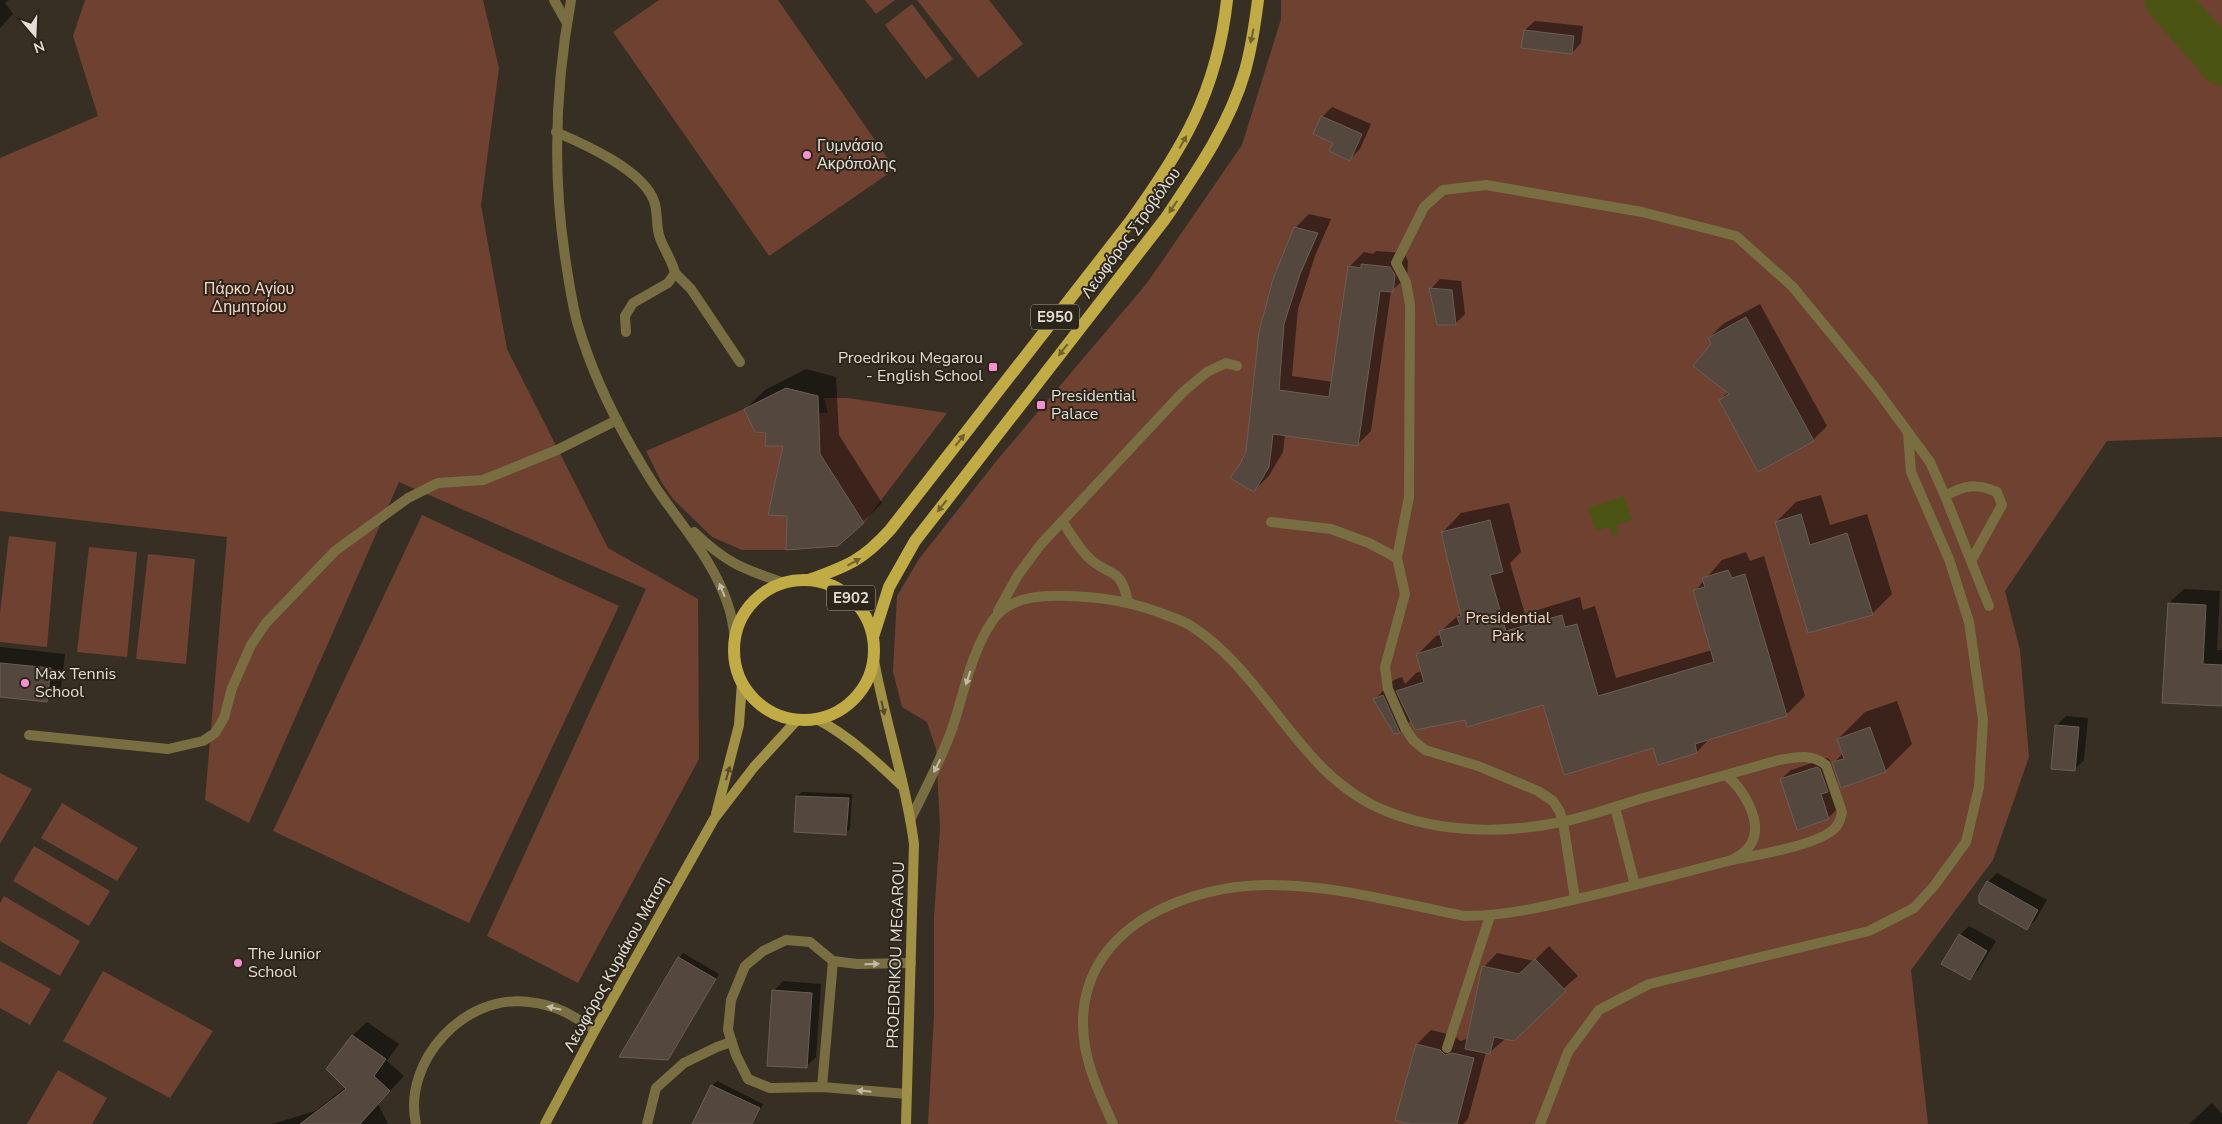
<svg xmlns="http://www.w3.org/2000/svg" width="2222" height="1124" font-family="'Nunito Sans',sans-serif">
  <rect width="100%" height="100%" fill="#372f24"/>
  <!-- green -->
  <g fill="#6f4131">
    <polygon points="85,0 483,0 499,68 481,205 507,349 608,548 698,599 699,759 578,983 487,936 646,589 399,482 249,823 205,800 227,537 0,511 0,158 98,116 73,36"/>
    <polygon points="659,0 778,0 895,169 769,256 613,32"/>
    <polygon points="865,0 895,0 876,14"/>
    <polygon points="917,0 989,0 1023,44 978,78"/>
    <polygon points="1281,0 2222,0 2222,437 2107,441 2005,591 2020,650 2029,757 1993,860 1911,970 1928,1124 928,1124 934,1015 934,917 940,828 936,749 927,722 902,707 893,672 897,596 919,559 998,459 1147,283 1242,145 1281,19"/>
    <polygon points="912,4 953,59 926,79 885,25"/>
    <polygon points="824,398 848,398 947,413 864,523 811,441 818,413 828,413"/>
    <polygon points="744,409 755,432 766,433 766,446 783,446 787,516 786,550 742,550 712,537 673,499 662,483 646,451"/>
    <polygon points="422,515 619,606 469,923 273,831"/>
    <polygon points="9,536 56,542 47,647 0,642 0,613"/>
    <polygon points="89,547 137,552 127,657 77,652"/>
    <polygon points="148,554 195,559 186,664 136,659"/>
    <polygon points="0,773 32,789 0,844"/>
    <polygon points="62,803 138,848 117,881 41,838"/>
    <polygon points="34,846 110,891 89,926 13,881"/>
    <polygon points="4,896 80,941 60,976 0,941 0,903"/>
    <polygon points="0,961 51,989 30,1025 0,1008"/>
    <polygon points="103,971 213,1031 170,1098 63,1041"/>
    <polygon points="58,1070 107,1098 92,1124 27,1124"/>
  </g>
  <!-- water -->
  <polygon fill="#4c5413" points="1624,496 1632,520 1616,525 1619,534 1613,536 1610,527 1596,531 1588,508"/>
  <!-- shadow -->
  <g fill="#0007">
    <polygon points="0,0 9,0 5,3 13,14 0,28"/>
    <polygon points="1535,21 1583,26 1581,43 1572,53 1525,30"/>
    <polygon points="1332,107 1371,124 1360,149 1350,159 1334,142 1315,133 1322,117"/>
    <polygon points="1309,214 1331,219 1315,256 1298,309 1292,376 1333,382 1350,266 1364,252 1373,254 1376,251 1404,253 1408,261 1407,277 1391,291 1371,431 1357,445 1285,434 1283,452 1268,477 1254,490 1241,465 1247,451 1295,228"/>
    <polygon points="1440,279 1461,281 1465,314 1456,323 1431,289"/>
    <polygon points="1760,304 1827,426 1813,440 1720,400 1728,392 1709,338 1723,324"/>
    <polygon points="806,369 836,377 839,435 882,503 863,522 789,514 785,445 767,432 745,409 765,390"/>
    <polygon points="1821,495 1830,525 1867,514 1892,594 1872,614 1776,522 1796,502"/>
    <polygon points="1509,503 1521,552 1510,563 1525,614 1580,597 1583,610 1595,606 1616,678 1712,650 1695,591 1722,560 1746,552 1750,561 1764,556 1805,696 1786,715 1711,737 1697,752 1654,747 1544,703 1466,718 1411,720 1400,732 1395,733 1375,699 1394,680 1402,677 1405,684 1416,673 1422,671 1417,655 1436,636 1441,635 1440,632 1462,612 1443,532 1461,513"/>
    <polygon points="2184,589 2220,591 2217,650 2222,650 2222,705 2169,603"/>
    <polygon points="0,647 65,654 61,687 46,701 0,696"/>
    <polygon points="1897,701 1912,744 1885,771 1834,763 1843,753 1838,739 1865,712"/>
    <polygon points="2066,716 2088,718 2084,760 2074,770 2056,726"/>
    <polygon points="1827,758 1830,760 1837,781 1831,787 1838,808 1828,818 1781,779 1791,770"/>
    <polygon points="802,792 852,794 850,829 846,833 797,796"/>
    <polygon points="1997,873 2047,900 2036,919 2027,928 1988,882"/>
    <polygon points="1969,926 1996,941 1979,969 1970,979 1960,935"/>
    <polygon points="1549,946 1578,976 1490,1052 1486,1052 1468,1119 1463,1124 1415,1124 1417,1044 1431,1030 1455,1036 1460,1041 1467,1039 1484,967 1497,953 1534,961"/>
    <polygon points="683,953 719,974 672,1054 667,1059 679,958"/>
    <polygon points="783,981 821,984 816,1057 806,1067 774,991"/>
    <polygon points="367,1022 399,1044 387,1061 404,1076 378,1104 388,1124 272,1124 315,1111 346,1087 352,1036"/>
    <polygon points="717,1081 763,1104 753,1124 694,1124 712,1086"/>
    <polygon points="2212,1103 2222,1114 2222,1124 2189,1124"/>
  </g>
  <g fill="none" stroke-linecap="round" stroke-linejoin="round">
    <!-- river -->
    <polyline stroke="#4c5413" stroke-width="45" points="2167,0 2222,63"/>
  </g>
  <!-- building -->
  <g fill="#53473e" stroke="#6b5e55">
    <polygon points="1524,30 1574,36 1572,54 1521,48"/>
    <polygon points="1321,116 1362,134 1350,161 1329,151 1333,143 1313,134"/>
    <polygon points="1294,227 1318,233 1300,274 1284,324 1279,390 1329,397 1348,266 1361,268 1361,264 1390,267 1395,275 1393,292 1380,291 1358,446 1273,434 1269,467 1254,492 1230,478 1240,464 1246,451 1259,332 1273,279"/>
    <polygon points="1429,288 1452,290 1456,325 1437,325"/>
    <polygon points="1746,317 1814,441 1758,472 1719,400 1729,394 1693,366 1711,344 1708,338"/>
    <polygon points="786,388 818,396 820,454 864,523 838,546 786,550 787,516 768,515 783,446 765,446 766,433 755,432 744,409"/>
    <polygon points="1801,514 1810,545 1847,533 1873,615 1808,633 1775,522"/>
    <polygon points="1490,520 1503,572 1490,575 1506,631 1562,615 1565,627 1577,624 1598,696 1714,662 1693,590 1705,587 1702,578 1728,570 1732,578 1745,574 1787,716 1695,744 1697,753 1658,765 1653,748 1564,775 1543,705 1467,727 1465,720 1415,730 1396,691 1424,682 1416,654 1443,646 1439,631 1460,625 1457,617 1461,616 1441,532"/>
    <polygon points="2168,603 2206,605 2203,664 2222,665 2222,706 2162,703"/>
    <polygon points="0,663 51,668 47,702 0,697"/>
    <polygon points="1383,695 1399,731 1400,733 1394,734 1373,699"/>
    <polygon points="2055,725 2079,727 2075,771 2051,769"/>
    <polygon points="1870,727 1886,772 1841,788 1832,762 1844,759 1837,739"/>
    <polygon points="1817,767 1820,769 1828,792 1821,794 1829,819 1797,830 1780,779"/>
    <polygon points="796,796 849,798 846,835 794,832"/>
    <polygon points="1987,881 2038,910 2027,930 1979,903 1979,895"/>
    <polygon points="1959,934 1987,951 1970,980 1941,964"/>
    <polygon points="678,957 716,979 668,1060 619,1057"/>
    <polygon points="1535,959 1566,991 1514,1041 1494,1037 1490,1054 1465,1049 1482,966 1519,974"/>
    <polygon points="772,990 812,993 807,1068 767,1066"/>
    <polygon points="352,1035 386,1059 374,1076 390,1091 360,1124 300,1124 346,1089 326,1069"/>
    <polygon points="1416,1044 1440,1050 1445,1055 1452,1053 1474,1058 1457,1124 1410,1124 1395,1120"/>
    <polygon points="711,1085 760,1108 752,1124 692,1124"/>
  </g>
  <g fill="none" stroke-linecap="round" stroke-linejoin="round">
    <!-- service -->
    <g stroke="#786e41" stroke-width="10">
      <path d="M 556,132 C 584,144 643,170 654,201 C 658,212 656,224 659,235 C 663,249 672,259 675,273 L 668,283 L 633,303 L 625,316 L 626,332"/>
      <polyline points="675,273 691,289 740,362"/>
      <path d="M 1945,496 C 1965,485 1975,483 1997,492 L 2002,505 L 1971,561"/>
      <path d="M 1062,521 C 1071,534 1077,546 1088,557 C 1109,578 1120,564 1128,602"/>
      <polyline points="1271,522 1331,529 1369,543 1397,558"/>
      <polyline points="998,611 1018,575 1041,544 1183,392 1207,372 1226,363 1237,366"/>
      <polyline points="29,735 168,749 203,741 215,733 224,718 232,688 251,645 266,623 335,551 408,498 438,483 483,480 557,450 617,420"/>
      <polyline points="1615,807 1635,885"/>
      <path d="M 910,820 C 925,790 941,760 952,729 C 964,693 971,652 993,620 C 1010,596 1042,595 1069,596 C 1103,597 1134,602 1166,615 C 1174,618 1184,621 1191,626 C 1268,675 1298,776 1386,811 C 1440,833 1504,834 1561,822 C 1587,817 1614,807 1640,799 C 1687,786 1733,773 1779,760 C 1796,757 1811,753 1826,765 L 1842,812 C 1841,818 1840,822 1836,827 C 1821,845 1756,855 1732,860"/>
      <polyline points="1575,899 1563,822 1560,812 1553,801 1538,791 1478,766 1425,750 1413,740 1405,728 1388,689 1385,667 1405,594 1397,558 1409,497 1410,305 1406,282 1396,263 1424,207 1443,190 1486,185 1642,212 1736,236 1793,287 1874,386 1930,462 1945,496 1989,606"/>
      <polyline points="1447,1048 1490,916"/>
      <polyline points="822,1087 833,961"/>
      <polyline points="907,1094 822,1087 770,1088 748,1079 736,1055 728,1030 731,1000 745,966 763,951 786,940 810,942 833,961 857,964 911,963"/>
      <path d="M 416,1124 C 402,1061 465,993 529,1002 C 557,1005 572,1015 595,1030"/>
      <polyline points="647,1124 656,1088 684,1063 717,1047 731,1042"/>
      <path d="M 1113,1124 C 1098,1091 1082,1057 1083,1020 C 1085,925 1190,884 1271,885 C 1335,885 1403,904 1465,916 C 1509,916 1551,905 1594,895 C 1640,884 1686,872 1732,860 C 1740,855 1748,851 1752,842 C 1763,820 1742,788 1726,775"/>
      <polyline points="1540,1124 1568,1052 1599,1010 1649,984 1869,931 1914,908 1934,886 1966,842 1979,787 1983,720 1969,622 1949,559 1911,472 1908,433"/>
    </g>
    <!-- minor -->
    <g stroke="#786e41" stroke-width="10">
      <polyline points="554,0 567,23"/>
      <path d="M 571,0 C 555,88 552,175 566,263 C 569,283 572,303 577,322 C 590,367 610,410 633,450 C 642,465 651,481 661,495 C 686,531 716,565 729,608 C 732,617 733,627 735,637"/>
      <path d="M 694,532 C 726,563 743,569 784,583"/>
    </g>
    <!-- secondary -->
    <g stroke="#a19144" stroke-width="10">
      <path d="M 874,660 C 885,722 906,782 914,844 L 906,1124"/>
      <path d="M 817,719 C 850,737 875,760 902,786"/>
      <polyline points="716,814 739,725 742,682"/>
      <polyline points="545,1124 595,1030 714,819 754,767 797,720"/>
    </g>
    <!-- primary -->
    <g stroke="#c1ab44" stroke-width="12">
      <circle cx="804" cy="650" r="70"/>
      <path d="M 809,580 C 847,566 862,561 890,530 L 1129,223 C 1182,150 1217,92 1227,0"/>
      <path d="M 873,637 L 889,587 L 915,541 L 1165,219 C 1196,173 1229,126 1245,71 C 1251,49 1255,24 1258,0"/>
    </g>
  </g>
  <!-- one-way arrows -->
  <defs><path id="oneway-solid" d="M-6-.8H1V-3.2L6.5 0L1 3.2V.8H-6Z" transform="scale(1.25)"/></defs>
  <g fill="#6f612d">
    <use href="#oneway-solid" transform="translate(1252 36) rotate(102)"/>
    <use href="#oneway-solid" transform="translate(1183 142) rotate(-60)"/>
    <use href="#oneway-solid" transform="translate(1173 207) rotate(124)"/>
    <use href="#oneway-solid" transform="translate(1063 350) rotate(128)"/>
    <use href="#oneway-solid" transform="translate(960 440) rotate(-52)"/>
    <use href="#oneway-solid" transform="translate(942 506) rotate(128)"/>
    <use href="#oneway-solid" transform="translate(854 562) rotate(-29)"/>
  </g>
  <g fill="#c3bcaa">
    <use href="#oneway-solid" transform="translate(722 590) rotate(-112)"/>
    <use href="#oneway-solid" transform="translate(968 678) rotate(108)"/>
    <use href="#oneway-solid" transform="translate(937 766) rotate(116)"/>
    <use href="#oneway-solid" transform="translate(872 964) rotate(-1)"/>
    <use href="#oneway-solid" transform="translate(554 1008) rotate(-167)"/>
    <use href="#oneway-solid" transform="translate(864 1091) rotate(-174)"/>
  </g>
  <g fill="#554b29">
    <use href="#oneway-solid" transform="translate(883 708) rotate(77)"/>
    <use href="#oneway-solid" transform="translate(728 773) rotate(-74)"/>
  </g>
  <!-- markers -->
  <g fill="#f690d1" stroke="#2c251a" stroke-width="2">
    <circle cx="807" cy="155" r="5"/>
    <rect x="988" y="362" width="10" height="10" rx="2.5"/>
    <rect x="1036" y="400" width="10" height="10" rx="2.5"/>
    <circle cx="25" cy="683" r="5"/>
    <circle cx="238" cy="963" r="5"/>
  </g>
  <g text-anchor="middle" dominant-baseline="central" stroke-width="4" stroke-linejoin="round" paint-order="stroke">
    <!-- shield labels -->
    <g fill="#2c251a" stroke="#aca69e" stroke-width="1">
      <rect x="1031" y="304.5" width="48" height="25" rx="4"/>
      <rect x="827" y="585.5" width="48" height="25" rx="4"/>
    </g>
    <g font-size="15" font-weight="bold" fill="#e3ded7">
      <text x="1055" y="317">E950</text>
      <text x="851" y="598">E902</text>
    </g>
    <!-- poi labels -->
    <g font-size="16" fill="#e3ded7" stroke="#2c251a" text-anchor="start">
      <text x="817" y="146">Γυμνάσιο<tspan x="817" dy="18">Ακρόπολης</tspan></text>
      <text x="983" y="358" text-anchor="end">Proedrikou Megarou<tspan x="983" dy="18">- English School</tspan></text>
      <text x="1051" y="396">Presidential<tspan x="1051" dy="18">Palace</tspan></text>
      <text x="35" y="674">Max Tennis<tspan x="35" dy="18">School</tspan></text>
      <text x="248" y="954">The Junior<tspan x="248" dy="18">School</tspan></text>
    </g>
    <!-- street labels -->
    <g font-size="16" fill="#e3ded7" stroke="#2c251a">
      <text transform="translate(1131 233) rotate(-54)">Λεωφόρος Στροβόλου</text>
      <text transform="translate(896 955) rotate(-88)">PROEDRIKOU MEGAROU</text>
      <text transform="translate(616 964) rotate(-61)">Λεωφόρος Κυριάκου Μάτση</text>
    </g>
    <!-- park labels -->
    <g font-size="16" fill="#fad4c7" stroke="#2c251a">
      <text x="249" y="289">Πάρκο Αγίου<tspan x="249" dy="18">Δημητρίου</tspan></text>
      <text x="1508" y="618">Presidential<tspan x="1508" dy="18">Park</tspan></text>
    </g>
  </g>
  <!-- north arrow -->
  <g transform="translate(35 35) rotate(161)" stroke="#2c251a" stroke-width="4" paint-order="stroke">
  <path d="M0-4L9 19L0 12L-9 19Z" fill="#e3ded7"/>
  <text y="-8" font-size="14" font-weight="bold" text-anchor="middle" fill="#e3ded7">N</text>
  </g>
</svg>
